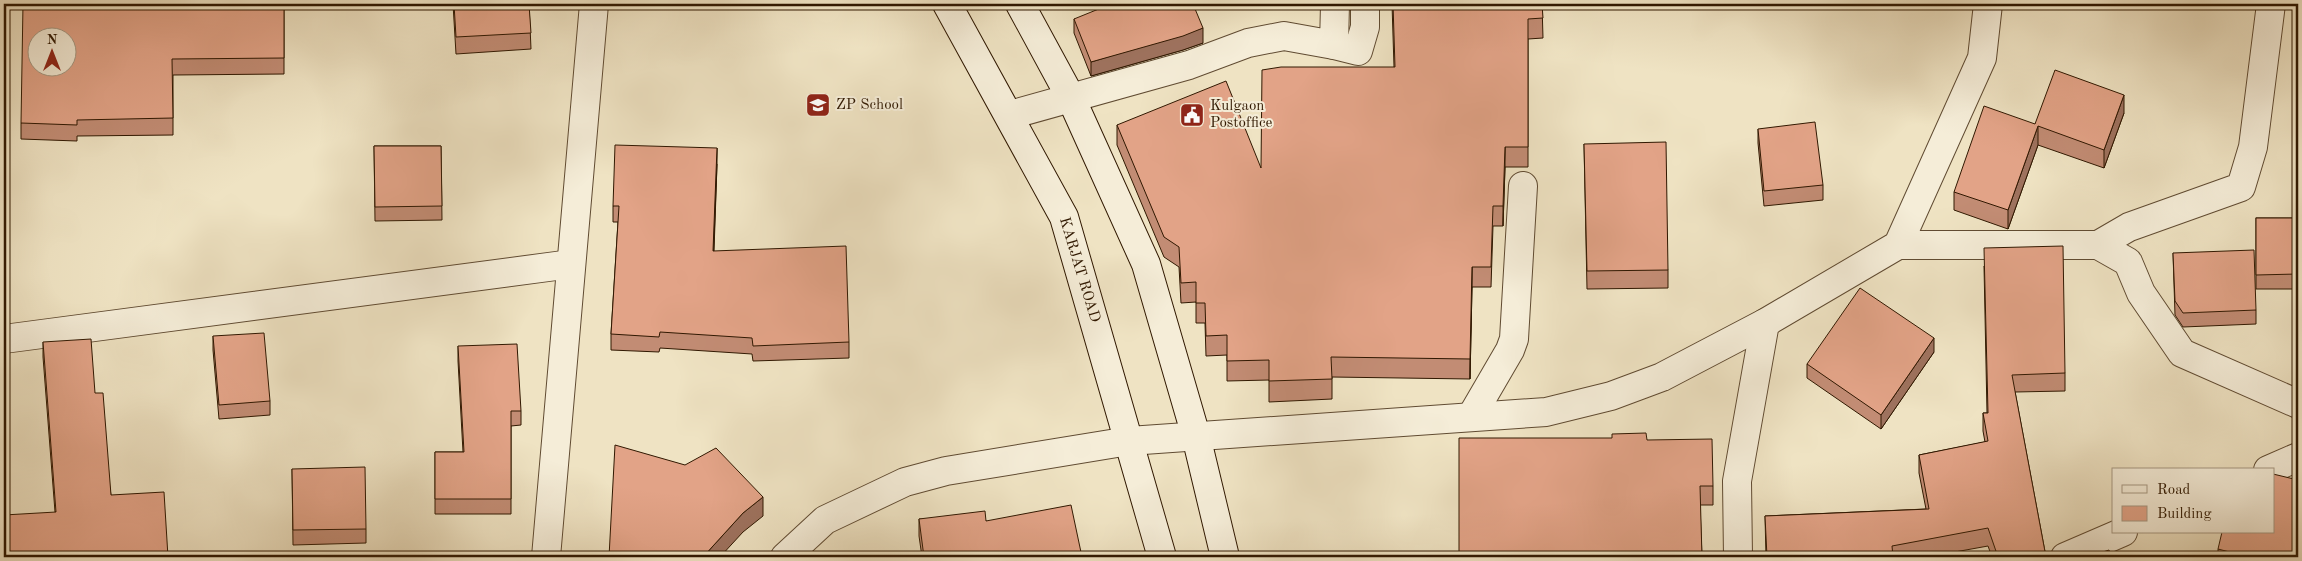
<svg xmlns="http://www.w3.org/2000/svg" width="2302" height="561" font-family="'Old Standard TT',serif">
  <rect width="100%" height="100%" fill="#efe3c3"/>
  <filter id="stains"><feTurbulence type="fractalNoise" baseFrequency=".004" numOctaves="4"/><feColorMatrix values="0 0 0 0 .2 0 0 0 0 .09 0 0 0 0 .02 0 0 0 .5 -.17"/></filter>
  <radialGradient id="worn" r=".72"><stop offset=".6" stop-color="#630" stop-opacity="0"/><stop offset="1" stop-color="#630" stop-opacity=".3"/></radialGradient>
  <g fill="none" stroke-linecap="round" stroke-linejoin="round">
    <defs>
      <g id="minor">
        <polyline points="1334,45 1358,51 1365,27 1365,4"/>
        <polyline points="1010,115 1189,65 1248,43 1284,36 1334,45 1335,4"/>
        <polyline points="1898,245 2098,245 2128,262 2141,293 2182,353 2298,404"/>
        <polyline points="2098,245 2129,227 2241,187 2253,147 2271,4"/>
        <polyline points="4,339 571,264"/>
        <polyline points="1471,417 1510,350 1514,339 1523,186"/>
        <polyline points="1129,441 1546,412 1611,396 1662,377 1765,323 1898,245 1982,58 1988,4"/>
        <polyline points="2268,470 2298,457"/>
        <polyline points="1738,557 1737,481 1765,323"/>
        <polyline points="2065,557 2123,532"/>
      </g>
      <g id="tertiary">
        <polyline points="546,557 594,4"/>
        <polyline points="785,557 825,520 905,482 946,471 1129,441"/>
      </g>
      <g id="secondary">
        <polyline points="947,4 1064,217 1162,557"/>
        <polyline points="1020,4 1071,98 1146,264 1196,436 1225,557"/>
      </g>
    </defs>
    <!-- minor casing -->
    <use href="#minor" stroke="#604b32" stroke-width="30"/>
    <!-- tertiary casing -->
    <use href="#tertiary" stroke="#604b32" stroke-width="30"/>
    <!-- secondary casing -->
    <use href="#secondary" stroke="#301801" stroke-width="30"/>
    <!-- minor -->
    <use href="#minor" stroke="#f5edd8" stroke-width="28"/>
    <!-- tertiary -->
    <use href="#tertiary" stroke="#f5edd8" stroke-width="28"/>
    <!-- secondary -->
    <use href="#secondary" stroke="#f5edd8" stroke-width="28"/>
  </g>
  <!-- wall -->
  <g fill="#c28c74" stroke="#301801">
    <polygon points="284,4 284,74 173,75 173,135 77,136 77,141 21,139 21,123"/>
    <polygon points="453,4 529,4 531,49 456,54"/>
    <polygon points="1392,4 1542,4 1543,38 1528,39 1528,167 1505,167 1503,226 1493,226 1491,287 1472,287 1470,379 1332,377 1332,399 1269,402 1269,380 1227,381 1227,355 1206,356 1205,323 1196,323 1196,302 1181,303 1179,267 1164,257 1117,145 1117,125 1261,168 1394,67"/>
    <polygon points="1074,19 1203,43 1183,50 1091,76 1074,33"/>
    <polygon points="2124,113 2104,168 2038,145 2008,229 1954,210 1954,192 2035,124"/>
    <polygon points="1758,129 1823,185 1823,200 1764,206 1758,143"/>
    <polygon points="1584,144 1668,270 1668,288 1587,289"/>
    <polygon points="374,146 441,146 442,220 375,221"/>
    <polygon points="717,164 714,251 849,342 849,358 753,361 752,354 660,348 659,352 611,350 611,334 618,222 613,222 613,206"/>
    <rect x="2256" y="218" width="42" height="71"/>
    <polygon points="2173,253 2256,310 2256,324 2183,327 2175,315"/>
    <polygon points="1984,266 2065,373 2065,391 2015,392 2046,557 1992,557 1988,546 1927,557 1766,557 1765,516 1926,509 1919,473 1919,455 1985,442 1983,431 1983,413 1987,413"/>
    <polygon points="213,336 270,401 270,415 219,419 213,350"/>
    <polygon points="43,342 95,393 111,495 55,512 43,357"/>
    <polygon points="458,346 521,411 521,425 511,426 511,514 435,514 435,452 463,452 458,361"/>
    <polygon points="1934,352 1881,429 1807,378 1807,364"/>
    <polygon points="1647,440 1713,486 1713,505 1700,505 1702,557 1459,557"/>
    <polygon points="292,469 366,529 366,543 293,545"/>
    <polygon points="919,519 986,521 1082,557 922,557 919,536"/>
    <polygon points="2218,549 2298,557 2218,557"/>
  </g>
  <!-- shaded-wall -->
  <g fill="#9e725e" stroke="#301801">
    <polygon points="1203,28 1203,43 1183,50 1091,76 1091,62"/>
    <polygon points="2124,95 2124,113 2104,168 2104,150"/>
    <polygon points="2038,126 2038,145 2008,229 2008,210"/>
    <polygon points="1505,147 1505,167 1503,226 1503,206"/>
    <polygon points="717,148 717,164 713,267 713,251"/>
    <polygon points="1472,267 1472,287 1470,379 1470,359"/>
    <polygon points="1934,338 1934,352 1881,429 1881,415"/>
    <polygon points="763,497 763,516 743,532 720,557 703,557 743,513"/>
  </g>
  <!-- building -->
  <g fill="#e2a387" stroke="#301801" fill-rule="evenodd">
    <path d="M 23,4 L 284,4 L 284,58 L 172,59 L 173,118 L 77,120 L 77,125 L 21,123 ZM 38,38 L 68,38 L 68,68 L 38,68 Z"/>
    <polygon points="454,4 529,4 531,33 456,37"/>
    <polygon points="1111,4 1193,4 1203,28 1183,36 1091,62 1074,19"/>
    <polygon points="1393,4 1542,4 1543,18 1528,19 1528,147 1505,147 1503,206 1493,206 1491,267 1472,267 1470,359 1331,357 1332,379 1269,381 1269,360 1227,361 1227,335 1206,336 1205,303 1196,303 1196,282 1181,283 1179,247 1164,237 1117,125 1226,81 1261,168 1262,70 1281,67 1395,67"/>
    <polygon points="2055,70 2124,95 2104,150 2038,126 2008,210 1954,192 1984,106 2035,124"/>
    <polygon points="1815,122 1823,185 1764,191 1758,129"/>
    <polygon points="1666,142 1668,270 1587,271 1584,144"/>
    <polygon points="615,145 717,148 713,251 846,246 849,342 753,346 752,338 660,332 659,337 611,334 619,206 613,206"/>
    <polygon points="374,146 441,146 442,206 375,207"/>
    <polygon points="2256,218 2298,218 2298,274 2256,275"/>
    <polygon points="2063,246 2065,373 2012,375 2046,557 1998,557 1988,528 1892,546 1893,557 1767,557 1765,516 1929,509 1919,455 1988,441 1983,413 1988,413 1984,248"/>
    <polygon points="2254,250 2256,310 2183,313 2175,301 2173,253"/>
    <polygon points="1860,288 1934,338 1881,415 1807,364"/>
    <polygon points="264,333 270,401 219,405 213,336"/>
    <polygon points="91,339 95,393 103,393 111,495 164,492 168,557 4,557 4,515 56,512 43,342"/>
    <polygon points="517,344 521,411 511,411 511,499 435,499 435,452 464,452 458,346"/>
    <polygon points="1646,433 1647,440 1712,439 1713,486 1700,486 1702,557 1715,556 1715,557 1459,557 1459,438 1612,438 1612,434"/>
    <polygon points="615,445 685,465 716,448 763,497 743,513 703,557 609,557"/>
    <polygon points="365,467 366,529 293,530 292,469"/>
    <polygon points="2273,474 2298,480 2298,557 2249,557 2218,549 2222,532 2273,532"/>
    <polygon points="1071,505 1082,557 924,557 919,519 985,511 986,521"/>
    <polygon points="2109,550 2111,557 2087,557"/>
  </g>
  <!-- icons -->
  <defs>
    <symbol id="school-square" viewBox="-11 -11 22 22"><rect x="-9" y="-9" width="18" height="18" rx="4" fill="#8f2418" stroke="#f5edd8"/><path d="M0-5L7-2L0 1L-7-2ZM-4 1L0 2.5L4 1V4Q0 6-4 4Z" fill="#fff"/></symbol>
    <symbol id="civic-square" viewBox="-11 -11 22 22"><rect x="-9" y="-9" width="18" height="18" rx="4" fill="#8f2418" stroke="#f5edd8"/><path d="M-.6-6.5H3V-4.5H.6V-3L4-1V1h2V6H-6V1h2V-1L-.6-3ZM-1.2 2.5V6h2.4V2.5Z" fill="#fff"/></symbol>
  </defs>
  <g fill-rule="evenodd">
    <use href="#school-square" x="804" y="91" width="28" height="28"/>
    <use href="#civic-square" x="1178" y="101" width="28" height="28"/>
  </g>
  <g text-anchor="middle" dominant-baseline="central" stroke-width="4" stroke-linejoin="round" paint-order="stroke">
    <!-- poi labels -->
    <g font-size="15" fill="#301801" stroke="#f5edd8" text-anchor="start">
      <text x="836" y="105">ZP School</text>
      <text x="1210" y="106">Kulgaon<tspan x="1210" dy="17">Postoffice</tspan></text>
    </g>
    <!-- street labels -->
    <g font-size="15" fill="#301801" stroke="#f5edd8">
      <text transform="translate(1079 270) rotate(73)">KARJAT ROAD</text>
    </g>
  </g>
  <!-- margin -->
  <rect width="2302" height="561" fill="none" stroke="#efe3c3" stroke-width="20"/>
  <rect x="5" y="5" width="2292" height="551" fill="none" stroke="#301801" stroke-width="2.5"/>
  <rect x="10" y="10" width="2282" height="541" fill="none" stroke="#301801"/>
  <!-- legend -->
  <rect x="2112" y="468" width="162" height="65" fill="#f5edd8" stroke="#a69882"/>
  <rect x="2122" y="485" width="25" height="8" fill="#f5edd8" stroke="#a69882"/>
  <text x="2157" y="494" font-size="15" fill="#301801">Road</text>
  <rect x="2122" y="506" width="25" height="15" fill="#e2a387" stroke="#a69882"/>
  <text x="2157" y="518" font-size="15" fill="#301801">Building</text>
  <!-- north arrow -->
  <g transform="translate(52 52)"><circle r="24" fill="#f5edd8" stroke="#a69882"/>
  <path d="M0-4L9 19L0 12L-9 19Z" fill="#8f2418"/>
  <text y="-8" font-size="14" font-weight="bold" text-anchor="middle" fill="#301801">N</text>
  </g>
  <rect width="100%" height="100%" filter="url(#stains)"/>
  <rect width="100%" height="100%" fill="url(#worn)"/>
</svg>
